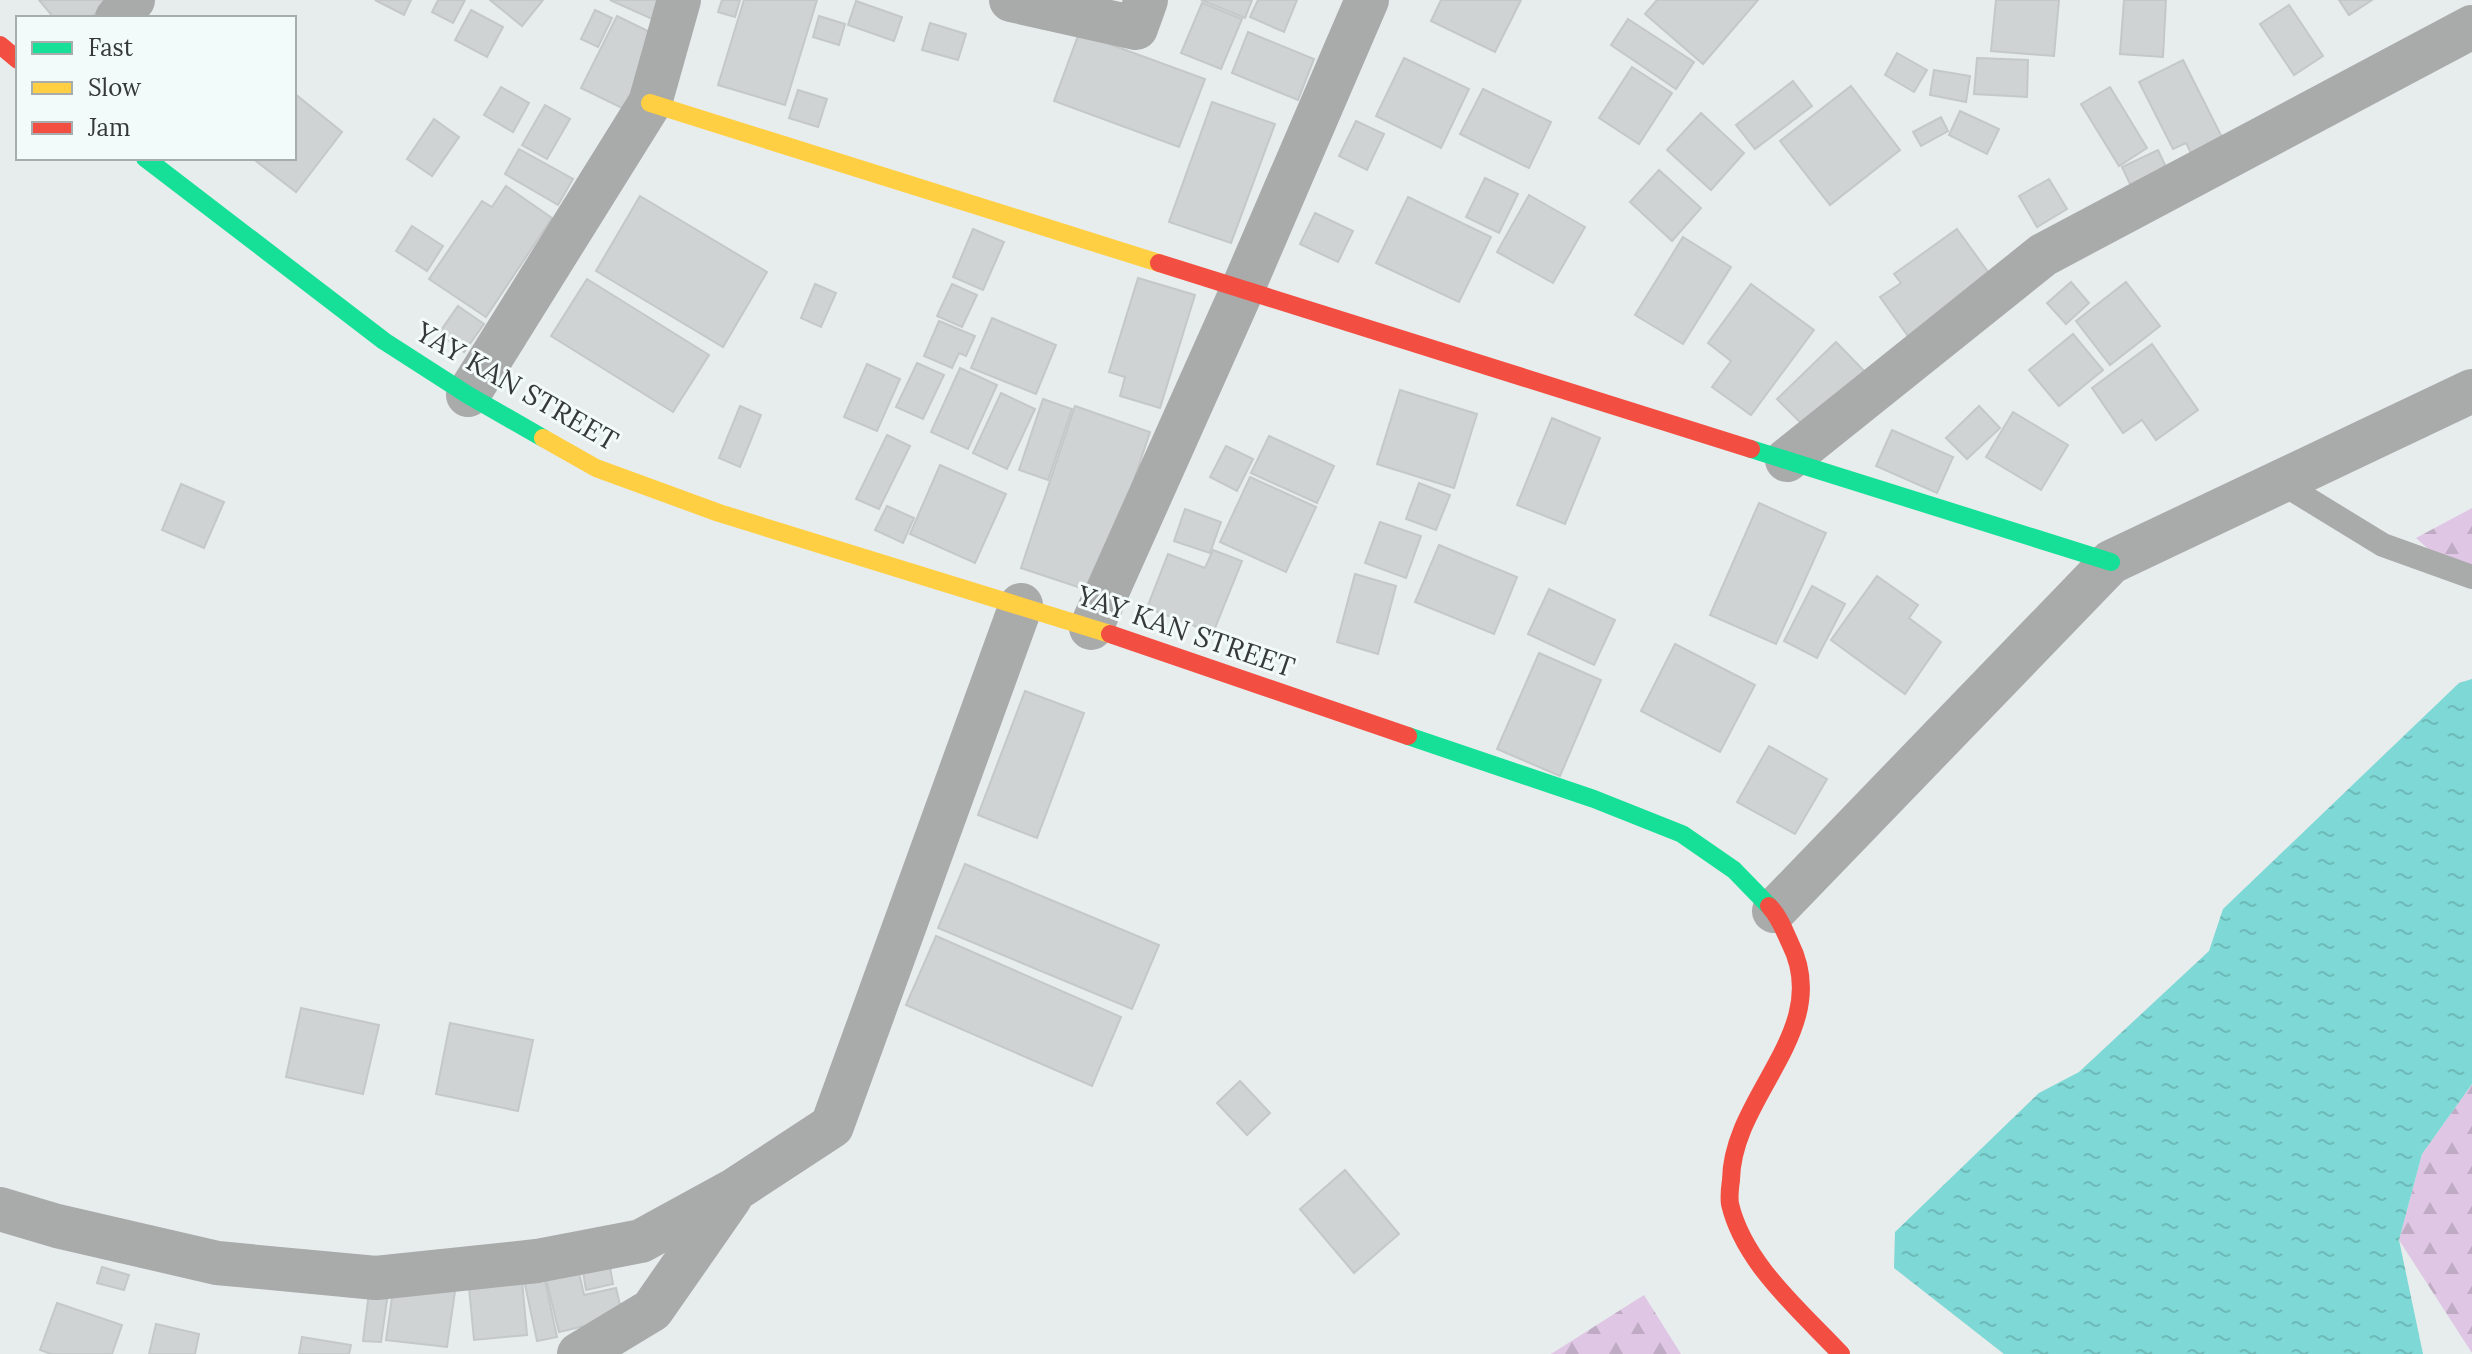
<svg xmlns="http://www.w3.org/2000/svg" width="2472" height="1354" font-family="Lora,serif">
  <defs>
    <pattern id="forest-firs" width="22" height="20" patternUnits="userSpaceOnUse" patternTransform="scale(2)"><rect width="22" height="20" fill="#dfc6e4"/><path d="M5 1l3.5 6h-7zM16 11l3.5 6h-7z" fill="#c0abc4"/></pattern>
    <pattern id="water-ripples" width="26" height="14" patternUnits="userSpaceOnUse" patternTransform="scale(2)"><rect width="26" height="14" fill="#7dd8d6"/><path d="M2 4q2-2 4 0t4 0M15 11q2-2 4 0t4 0" fill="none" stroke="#6dbab8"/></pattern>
  </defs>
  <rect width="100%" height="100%" fill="#e7ecec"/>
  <!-- forest -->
  <g fill="url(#forest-firs)">
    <polygon points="2472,508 2472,588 2416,538"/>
    <polygon points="2472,1084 2472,1353 2399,1240 2422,1154"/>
    <polygon points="1644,1295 1681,1354 1551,1354"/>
  </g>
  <!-- water -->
  <polygon fill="url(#water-ripples)" points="2472,679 2472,1084 2422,1154 2399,1240 2423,1354 2004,1354 1894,1268 1895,1232 2039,1093 2079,1072 2209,951 2223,909 2459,683"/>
  <!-- building -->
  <g fill="#cfd3d3" stroke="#c4c8c8" stroke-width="2">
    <polygon points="39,0 111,0 90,18 54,18"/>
    <polygon points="375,0 411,0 404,15"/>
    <polygon points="438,0 465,0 453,23 432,12"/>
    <polygon points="490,0 543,0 522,26"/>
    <polygon points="610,0 672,0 661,23"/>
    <polygon points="722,0 740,0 735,17 718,12"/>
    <polygon points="744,0 817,0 785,105 718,85"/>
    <polygon points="1201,0 1252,0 1245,18"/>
    <polygon points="1258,0 1297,0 1284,32 1250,17"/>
    <polygon points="1441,0 1521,0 1495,52 1431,21"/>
    <polygon points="1657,0 1758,0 1703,64 1645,14"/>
    <polygon points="1996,0 2059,0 2054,56 1991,51"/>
    <polygon points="2124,0 2166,0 2163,57 2120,54"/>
    <polygon points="2339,0 2372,0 2349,15"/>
    <polygon points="856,1 902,17 894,41 848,25"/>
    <polygon points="1202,3 1242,19 1221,69 1181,53"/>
    <polygon points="2289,5 2323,56 2294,75 2260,24"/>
    <polygon points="471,10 503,27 487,57 455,40"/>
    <polygon points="595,10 612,18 598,47 581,39"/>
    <polygon points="617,16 660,37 624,109 581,88"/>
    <polygon points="819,16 845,24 839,45 813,37"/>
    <polygon points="1628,19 1694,62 1676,89 1611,45"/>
    <polygon points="930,23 966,34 958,60 922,50"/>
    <polygon points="1248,32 1314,59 1298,100 1232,73"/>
    <polygon points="1079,33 1205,79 1179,147 1054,101"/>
    <polygon points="1897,53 1927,70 1914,92 1885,75"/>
    <polygon points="1404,58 1469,89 1441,148 1376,116"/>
    <polygon points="1977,58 2028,60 2027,97 1974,94"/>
    <polygon points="2183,60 2230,153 2199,169 2186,143 2173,149 2139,82"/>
    <polygon points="1632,67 1672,93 1639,144 1599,118"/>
    <polygon points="1934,70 1970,76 1966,102 1930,95"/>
    <polygon points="1793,81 1812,106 1755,149 1736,125"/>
    <polygon points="1851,86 1900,150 1830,205 1780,141"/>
    <polygon points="501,87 529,103 513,132 484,115"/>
    <polygon points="2110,87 2147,148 2119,166 2081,104"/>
    <polygon points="1483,89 1551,122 1529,168 1460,134"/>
    <polygon points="798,90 827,99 818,127 789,118"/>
    <polygon points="294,93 342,132 296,192 252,158 294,158"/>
    <polygon points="1212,102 1275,124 1231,243 1169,222"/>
    <polygon points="545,105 570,119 547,159 522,145"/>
    <polygon points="1960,111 1999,129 1987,154 1949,135"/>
    <polygon points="1701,113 1744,153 1711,190 1667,150"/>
    <polygon points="1941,117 1948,131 1921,146 1913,132"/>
    <polygon points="434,119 459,137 432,176 407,159"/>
    <polygon points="1356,121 1384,134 1367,170 1339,156"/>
    <polygon points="519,149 573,179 558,205 505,174"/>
    <polygon points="2158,150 2173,182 2137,199 2122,167"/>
    <polygon points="1659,170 1701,208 1672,241 1630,202"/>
    <polygon points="1485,178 1518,194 1499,233 1466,217"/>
    <polygon points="2049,179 2067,209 2037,227 2019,196"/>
    <polygon points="506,186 552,218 486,317 429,279 482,201 492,207"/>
    <polygon points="1529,195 1585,227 1553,283 1497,252"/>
    <polygon points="640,196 767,272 723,347 596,271"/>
    <polygon points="1408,197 1491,237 1459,302 1376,263"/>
    <polygon points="1315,213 1353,231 1338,262 1300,244"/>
    <polygon points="412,226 443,246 427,271 396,251"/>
    <polygon points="973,229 1004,242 983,290 953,277"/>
    <polygon points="1957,229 1991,276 1908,336 1880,297 1901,283 1894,274"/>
    <polygon points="1683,237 1731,267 1683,344 1635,315"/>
    <polygon points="1138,278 1195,295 1160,408 1120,396 1125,377 1109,372"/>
    <polygon points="587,279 709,355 673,412 551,336"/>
    <polygon points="2071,282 2089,303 2066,324 2047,303"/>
    <polygon points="2126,282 2160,326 2110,365 2076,321"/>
    <polygon points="815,284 836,293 821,327 801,318"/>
    <polygon points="952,284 977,295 962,327 937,316"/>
    <polygon points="1751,284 1814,330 1751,415 1712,387 1731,361 1708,343"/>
    <polygon points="458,306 484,324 464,352 439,333"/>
    <polygon points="992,318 1056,345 1036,394 971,368"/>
    <polygon points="939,321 975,336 966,356 959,353 952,368 924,356"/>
    <polygon points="2073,334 2103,370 2059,406 2029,370"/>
    <polygon points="1836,342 1872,379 1814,436 1777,399"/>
    <polygon points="2152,344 2198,410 2156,440 2142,420 2123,433 2092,388"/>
    <polygon points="917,363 944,375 923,419 896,407"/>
    <polygon points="867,364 900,379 877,431 844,417"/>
    <polygon points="960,368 997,385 968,449 931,432"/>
    <polygon points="1400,390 1477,414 1454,488 1377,464"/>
    <polygon points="1001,393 1035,409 1007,469 973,453"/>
    <polygon points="1043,399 1072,409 1048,480 1019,470"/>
    <polygon points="740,406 761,415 740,467 719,458"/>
    <polygon points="1075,406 1150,432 1096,593 1021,568"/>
    <polygon points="1979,406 2000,428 1967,459 1946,438"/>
    <polygon points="2013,412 2068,445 2041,490 1986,457"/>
    <polygon points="1552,418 1600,438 1565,524 1517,505"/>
    <polygon points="1892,430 1953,457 1937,493 1876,466"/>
    <polygon points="887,435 910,446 879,509 856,499"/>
    <polygon points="1269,436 1334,466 1317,503 1251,473"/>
    <polygon points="1226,446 1253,459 1237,491 1210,477"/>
    <polygon points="940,465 1006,494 975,563 910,534"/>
    <polygon points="1250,477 1316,507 1286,572 1220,542"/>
    <polygon points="1419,483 1450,495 1436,530 1406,519"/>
    <polygon points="181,484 224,502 204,548 162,530"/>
    <polygon points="1759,503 1826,533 1776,644 1710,615"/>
    <polygon points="887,506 914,518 903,543 875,530"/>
    <polygon points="1185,509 1221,522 1210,553 1174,541"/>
    <polygon points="1380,522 1421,536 1406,578 1365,563"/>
    <polygon points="1439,545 1517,577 1494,634 1415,602"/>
    <polygon points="1213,550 1242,561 1213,633 1147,608 1168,554 1205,568"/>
    <polygon points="1355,574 1396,586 1378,654 1337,642"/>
    <polygon points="1877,576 1918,605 1909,618 1941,642 1905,694 1831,640"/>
    <polygon points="1812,586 1845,604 1817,658 1784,641"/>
    <polygon points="1549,589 1615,620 1594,665 1528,634"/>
    <polygon points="1675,644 1755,685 1720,752 1641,711"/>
    <polygon points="1539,653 1601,680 1560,776 1497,749"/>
    <polygon points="1025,691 1084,713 1037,838 978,815"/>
    <polygon points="1769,746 1827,779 1795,834 1737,802"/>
    <polygon points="965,864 1159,945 1132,1009 938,928"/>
    <polygon points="936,936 1121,1017 1092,1086 906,1005"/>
    <polygon points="301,1008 379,1025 363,1094 286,1077"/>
    <polygon points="450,1023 533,1040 518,1111 436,1094"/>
    <polygon points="1240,1081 1270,1113 1247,1135 1217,1103"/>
    <polygon points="1345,1170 1399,1234 1354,1273 1300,1209"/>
    <polygon points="608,1255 613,1284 586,1290 581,1260"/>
    <polygon points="102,1267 129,1275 124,1290 97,1283"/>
    <polygon points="578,1268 584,1295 616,1288 623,1317 559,1332 545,1275"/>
    <polygon points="544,1276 557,1337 537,1341 524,1280"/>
    <polygon points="522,1281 527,1335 474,1340 469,1287"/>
    <polygon points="394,1283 455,1291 447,1347 386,1340"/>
    <polygon points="370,1284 389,1286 381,1342 363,1341"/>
    <polygon points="57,1303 122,1325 112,1354 51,1354 40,1350"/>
    <polygon points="156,1324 199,1334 195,1354 149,1354"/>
    <polygon points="302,1337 351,1345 349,1354 299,1354"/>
  </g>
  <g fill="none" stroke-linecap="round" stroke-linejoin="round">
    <!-- lane -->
    <polyline stroke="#a9aaaa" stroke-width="24" points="2280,482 2383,545 2472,577"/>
    <!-- street -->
    <g stroke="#a9aaaa" stroke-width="44">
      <polyline points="1011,0 1136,28 1146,0"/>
      <polyline points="117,18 133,0"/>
      <polyline points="468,395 650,103 679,0"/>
      <polyline points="1787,460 2043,255 2472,27"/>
      <polyline points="1091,628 1243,288 1367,0"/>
      <polyline points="1774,911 2111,562 2472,391"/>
      <polyline points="0,1209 57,1226 217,1263 376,1278 537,1261 641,1241 736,1189 832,1126 1021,605"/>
      <polyline points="579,1354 652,1310 730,1198"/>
    </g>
    <!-- fast -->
    <g stroke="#16e098" stroke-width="18">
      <polyline points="145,158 384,341 468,395 543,438"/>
      <polyline points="1751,449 2111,562"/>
      <polyline points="1408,736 1594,799 1682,834 1734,870 1769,906"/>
    </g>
    <!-- slow -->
    <g stroke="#ffcf43" stroke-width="18">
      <polyline points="650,103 1159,263"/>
      <polyline points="543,438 596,468 719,513 1110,634"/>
    </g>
    <!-- jam -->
    <g stroke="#f24e42" stroke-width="18">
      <polyline points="0,45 18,60"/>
      <polyline points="1159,263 1751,449"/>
      <polyline points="1110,634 1408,736"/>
      <path d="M 1769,906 C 1779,916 1784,930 1790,943 C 1834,1030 1732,1095 1731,1180 C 1730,1187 1729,1197 1730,1204 C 1744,1264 1801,1311 1841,1354"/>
    </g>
  </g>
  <g text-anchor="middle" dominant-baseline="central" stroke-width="6" stroke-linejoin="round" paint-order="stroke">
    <!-- street labels -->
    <g font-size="28" fill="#363939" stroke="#f3fbfa">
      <text transform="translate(517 386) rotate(30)">YAY KAN STREET</text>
      <text transform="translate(1186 631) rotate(19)">YAY KAN STREET</text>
    </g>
  </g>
  <!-- legend -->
  <rect x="16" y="16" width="280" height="144" fill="#f3fbfa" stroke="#a7adad" stroke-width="2"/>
  <rect x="32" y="42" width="40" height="12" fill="#16e098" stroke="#a7adad" stroke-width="2"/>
  <text x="88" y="56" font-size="24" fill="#363939">Fast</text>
  <rect x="32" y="82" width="40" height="12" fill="#ffcf43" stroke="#a7adad" stroke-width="2"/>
  <text x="88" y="96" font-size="24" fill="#363939">Slow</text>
  <rect x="32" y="122" width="40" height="12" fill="#f24e42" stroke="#a7adad" stroke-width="2"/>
  <text x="88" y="136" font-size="24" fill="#363939">Jam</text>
</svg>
